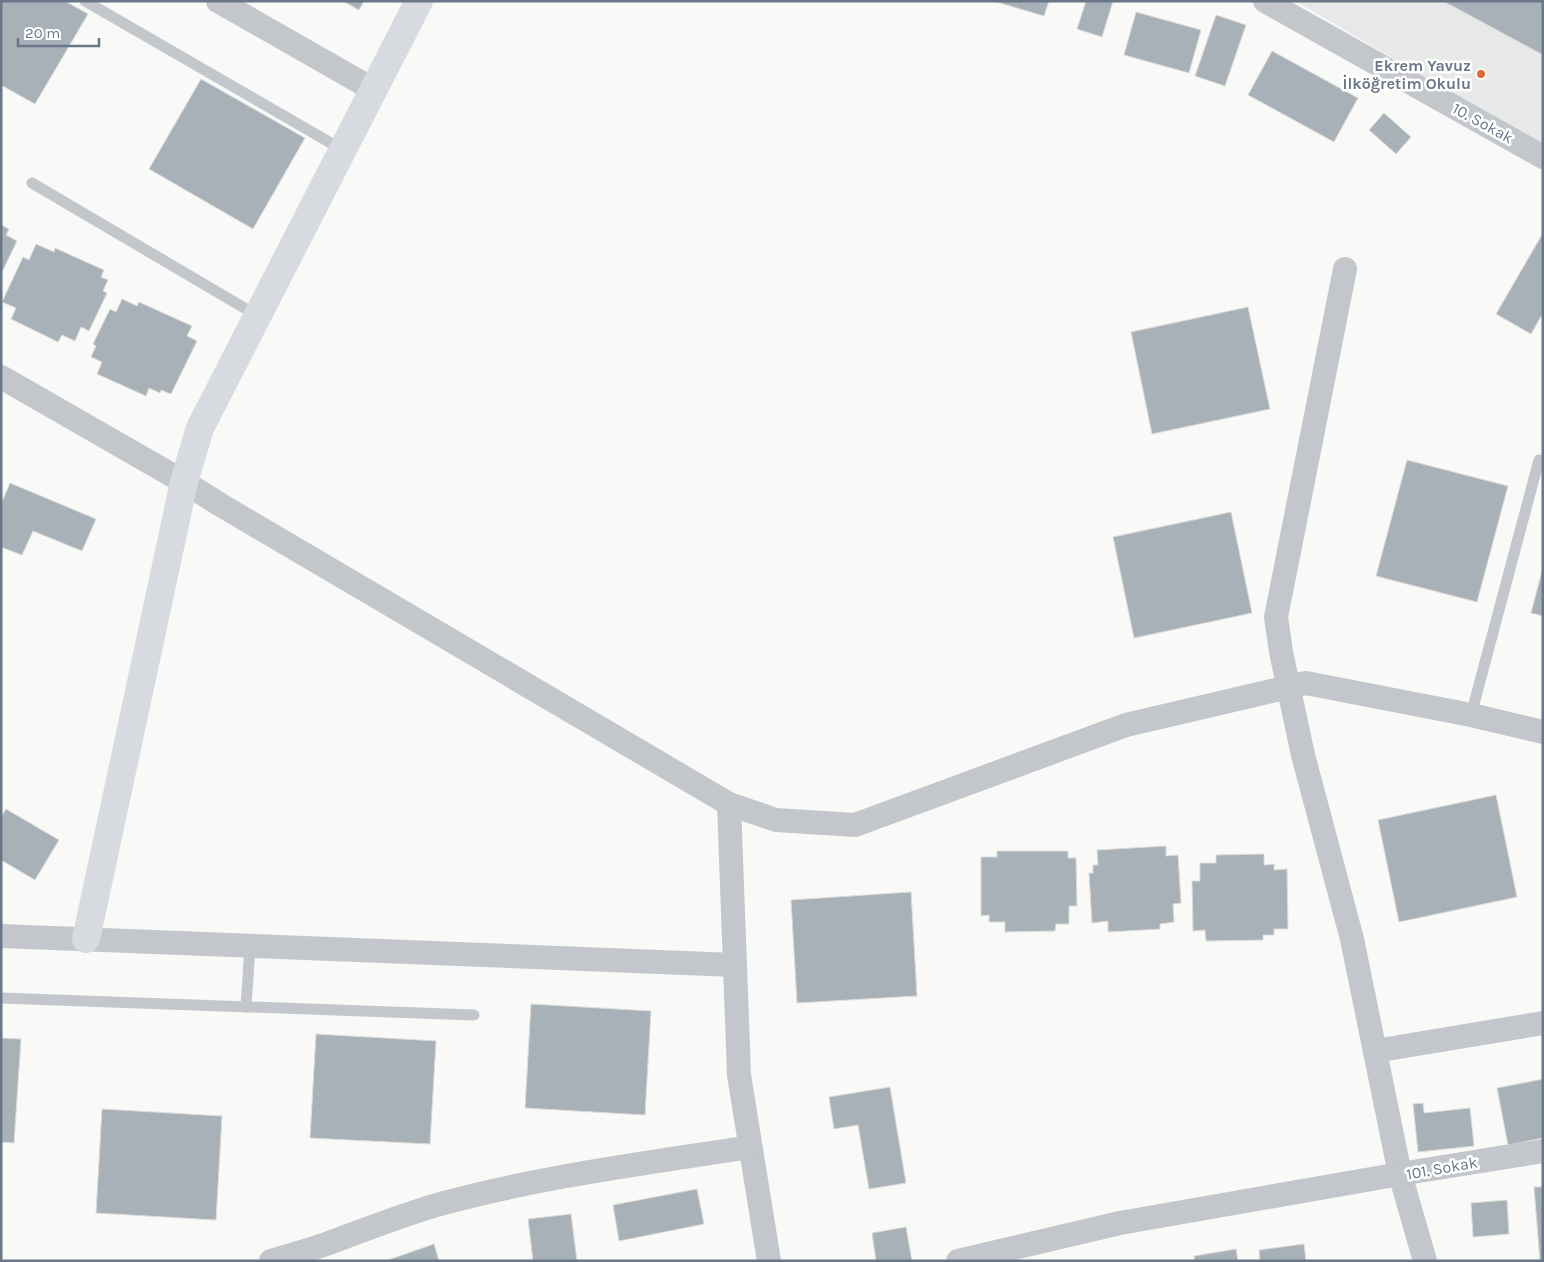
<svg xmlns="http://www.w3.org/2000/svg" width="1544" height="1262" font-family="Karla,sans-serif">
  <rect width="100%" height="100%" fill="#f9f9f7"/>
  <!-- built -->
  <polygon fill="#e7e8e8" points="1295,1 1543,1 1543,146"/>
  <!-- building -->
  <g fill="#a9b1b8" stroke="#dbdbd9">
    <polygon points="1,1 65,1 88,14 35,104 1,85"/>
    <polygon points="343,1 364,1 359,10"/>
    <polygon points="993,1 1049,1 1044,16"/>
    <polygon points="1086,1 1113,1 1102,37 1077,29"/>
    <polygon points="1443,1 1543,1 1543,55"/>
    <polygon points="1136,12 1201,30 1189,73 1124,55"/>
    <polygon points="1216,15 1246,25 1225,86 1195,76"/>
    <polygon points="1272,51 1358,98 1334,142 1248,95"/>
    <polygon points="201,79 305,138 253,229 149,169"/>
    <polygon points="1384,113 1411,137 1396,154 1369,130"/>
    <polygon points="1,225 9,229 6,235 17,241 1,274"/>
    <polygon points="1543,233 1543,313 1531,334 1496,314"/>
    <polygon points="36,244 54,252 55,248 104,270 101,277 108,280 103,291 107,293 89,331 81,327 75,341 62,335 58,342 11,319 16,308 2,302 23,257 29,260"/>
    <polygon points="122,299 137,306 139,302 192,326 187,336 197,341 171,394 161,390 160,393 149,388 146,396 97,374 102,362 91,357 96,346 93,344 110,309 116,312"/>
    <polygon points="1248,307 1270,409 1152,434 1131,332"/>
    <polygon points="1407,460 1508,486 1477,602 1376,576"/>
    <polygon points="10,483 96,519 82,551 33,531 22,555 1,547 1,504"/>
    <polygon points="1231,512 1252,613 1134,638 1113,537"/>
    <polygon points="1543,567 1543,616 1531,613"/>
    <polygon points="1496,795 1517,897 1399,922 1378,820"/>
    <polygon points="6,809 59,840 35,880 1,860 1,817"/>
    <polygon points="1166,846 1166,856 1178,855 1181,903 1173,904 1174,922 1160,924 1160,929 1108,932 1108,921 1092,923 1089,873 1093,873 1093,865 1098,865 1097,850"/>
    <polygon points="997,851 1068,851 1068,858 1076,858 1077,906 1069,906 1069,924 1056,924 1055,931 1005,932 1005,922 989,922 989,915 981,916 981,857 997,857"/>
    <polygon points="1264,854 1264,865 1274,864 1274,870 1287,869 1288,929 1274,929 1274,935 1263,935 1263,940 1206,941 1205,930 1193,931 1192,881 1200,881 1200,863 1216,863 1216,855"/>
    <polygon points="911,892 917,996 797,1003 791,900"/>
    <polygon points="531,1004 651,1011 645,1115 525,1108"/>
    <polygon points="316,1034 436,1041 430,1144 310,1138"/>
    <polygon points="1,1038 21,1039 14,1143 1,1142"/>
    <polygon points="1543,1079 1543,1138 1508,1145 1497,1088"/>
    <polygon points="890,1087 906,1183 869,1189 858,1125 834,1129 829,1097"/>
    <polygon points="1423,1103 1424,1113 1470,1108 1474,1146 1418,1152 1413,1104"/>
    <polygon points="102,1109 222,1116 216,1220 96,1213"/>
    <polygon points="1534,1187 1543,1187 1543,1261 1540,1261"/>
    <polygon points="697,1189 704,1224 619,1241 613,1205"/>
    <polygon points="1507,1200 1509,1234 1473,1237 1471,1203"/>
    <polygon points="571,1214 577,1261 533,1261 528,1219"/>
    <polygon points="906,1227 912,1261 876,1261 872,1233"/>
    <polygon points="434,1244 439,1261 385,1261"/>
    <polygon points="1304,1244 1306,1261 1260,1261 1259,1250"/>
    <polygon points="1236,1249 1238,1261 1195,1261 1194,1256"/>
  </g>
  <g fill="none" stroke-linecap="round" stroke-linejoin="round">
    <!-- lane -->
    <g stroke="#c3c6cb" stroke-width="11">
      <polyline points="85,1 343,150"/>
      <polyline points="32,183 258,316"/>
      <polyline points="1471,715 1539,460"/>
      <polyline points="1,998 474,1015"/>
      <polyline points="246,1007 250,946"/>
    </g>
    <!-- street -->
    <g stroke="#c3c6cb" stroke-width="24">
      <polyline points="218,1 374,90"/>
      <polyline points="1265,1 1543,157"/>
      <polyline points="1,377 184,482 224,507 729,804 776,820 855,825 1126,725 1306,683 1471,715 1543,732"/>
      <polyline points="729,804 739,1075 769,1261"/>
      <polyline points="1,936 735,965"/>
      <polyline points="1375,1051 1543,1023"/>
      <path d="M 271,1261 C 290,1255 310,1250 329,1243 C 367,1229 404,1214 444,1203 C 544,1176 648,1163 750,1147"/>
      <polyline points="958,1261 1120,1223 1400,1174 1352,939 1303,755 1281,652 1276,617 1345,269"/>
      <polyline points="1425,1261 1400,1174 1543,1151"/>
    </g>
    <!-- secondary -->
    <polyline stroke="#d7dbdf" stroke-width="28" points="86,939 184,482 200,428 419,1"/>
  </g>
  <!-- markers -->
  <circle fill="#e16830" stroke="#fff" stroke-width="2" cx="1481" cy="74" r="5"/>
  <g text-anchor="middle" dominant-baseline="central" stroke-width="5" stroke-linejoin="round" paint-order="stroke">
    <!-- poi labels -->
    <g font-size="16" font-weight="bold" fill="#697788" stroke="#fff" text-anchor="end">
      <text x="1471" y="65">Ekrem Yavuz<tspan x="1471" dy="18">İlköğretim Okulu</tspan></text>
    </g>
    <!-- street labels -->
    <g font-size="16" fill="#697788" stroke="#fff">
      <text transform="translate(1483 123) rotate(29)">10. Sokak</text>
      <text transform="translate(1442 1168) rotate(-10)">101. Sokak</text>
    </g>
  </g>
  <!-- border -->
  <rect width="1544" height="1262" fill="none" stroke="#697788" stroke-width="5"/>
  <!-- scale -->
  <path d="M18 38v8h81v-8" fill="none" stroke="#697788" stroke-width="2.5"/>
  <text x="25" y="38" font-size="15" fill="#697788" stroke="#ffffff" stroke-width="4" paint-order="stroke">20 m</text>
</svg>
